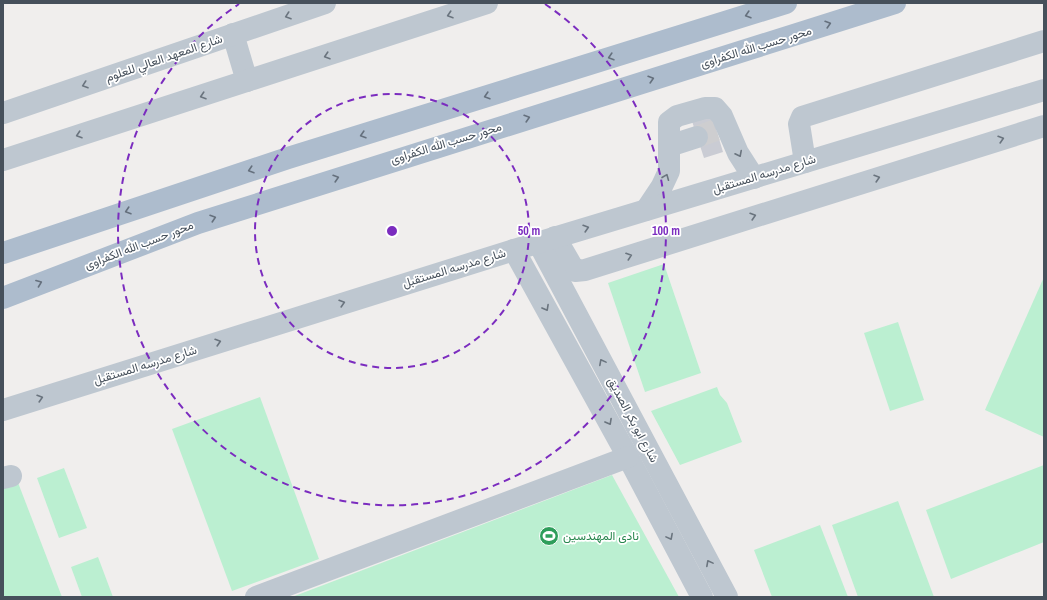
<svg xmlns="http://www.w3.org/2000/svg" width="1047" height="600" font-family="'Archivo Narrow',Vazirmatn,sans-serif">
  <rect width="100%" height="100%" fill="#f0eeed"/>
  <!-- green -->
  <g fill="#bbefd1">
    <polygon points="664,264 701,373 645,392 608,283"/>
    <polygon points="1044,277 1044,437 985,410"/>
    <polygon points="898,322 924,400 890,411 864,333"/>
    <polygon points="717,387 720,395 727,403 742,442 680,465 651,411"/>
    <polygon points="260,397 319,559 232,591 172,429"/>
    <polygon points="1044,465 1044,542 951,579 926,510"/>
    <polygon points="64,468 87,528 59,538 37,478"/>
    <polygon points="612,475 679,597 292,597"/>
    <polygon points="17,480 62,597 3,597 3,485"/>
    <polygon points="898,501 934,597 858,597 832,525"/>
    <polygon points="820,525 848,597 772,597 754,550"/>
    <polygon points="98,557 113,597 82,597 71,567"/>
  </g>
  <!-- building -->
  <polygon fill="#caccd4" points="711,112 723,152 704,158 691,118"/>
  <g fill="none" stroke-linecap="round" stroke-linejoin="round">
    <!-- minor-tunnel -->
    <polyline stroke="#ceced0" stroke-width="22" stroke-dasharray="22 11" stroke-linecap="butt" points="697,137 716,130"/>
    <!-- minor -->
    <g stroke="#bec7d0" stroke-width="22">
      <polyline points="233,34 247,81"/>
      <polyline points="3,113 325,3"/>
      <polyline points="669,146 697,137"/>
      <polyline points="3,160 487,3"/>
      <polyline points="805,162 799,124 802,117 1044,41"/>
      <polyline points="646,210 662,186 669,171 669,122 677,116 705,108 715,108 722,116 738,153 754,178"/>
      <polyline points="555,237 573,268 575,271 585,270 1044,126"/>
      <polyline points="538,242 727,597"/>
      <polyline points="514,250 628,457 702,597"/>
      <polyline points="3,410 514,250 1044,90"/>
      <polyline points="3,478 11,476"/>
      <polyline points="256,597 628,457"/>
    </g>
    <!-- major -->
    <g stroke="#adbccd" stroke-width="22">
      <polyline points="3,253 288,158 786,3"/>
      <polyline points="3,298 198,223 895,3"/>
    </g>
  </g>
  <!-- one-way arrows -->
  <defs><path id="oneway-chevron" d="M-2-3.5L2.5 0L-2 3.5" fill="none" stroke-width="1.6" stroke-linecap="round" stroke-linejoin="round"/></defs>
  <g stroke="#6a747e">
    <use href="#oneway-chevron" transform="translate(450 15) rotate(162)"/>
    <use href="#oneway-chevron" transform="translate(288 16) rotate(161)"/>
    <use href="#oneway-chevron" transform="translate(327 56) rotate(162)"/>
    <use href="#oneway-chevron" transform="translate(85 85) rotate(161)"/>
    <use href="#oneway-chevron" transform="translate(203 96) rotate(162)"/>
    <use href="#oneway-chevron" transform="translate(79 135) rotate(162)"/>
    <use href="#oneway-chevron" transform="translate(1001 139) rotate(-17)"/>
    <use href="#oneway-chevron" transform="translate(739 154) rotate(63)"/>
    <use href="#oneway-chevron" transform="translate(666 177) rotate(-68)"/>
    <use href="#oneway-chevron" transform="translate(877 178) rotate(-17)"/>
    <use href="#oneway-chevron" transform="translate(753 216) rotate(-17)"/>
    <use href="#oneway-chevron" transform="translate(586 228) rotate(-17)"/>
    <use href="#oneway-chevron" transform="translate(629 256) rotate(-19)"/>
    <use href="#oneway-chevron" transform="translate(342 303) rotate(-17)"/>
    <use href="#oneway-chevron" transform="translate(546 308) rotate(61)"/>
    <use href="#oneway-chevron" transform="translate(218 342) rotate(-17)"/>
    <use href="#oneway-chevron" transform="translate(602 362) rotate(-118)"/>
    <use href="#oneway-chevron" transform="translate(40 398) rotate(-17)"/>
    <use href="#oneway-chevron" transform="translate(609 422) rotate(61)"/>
    <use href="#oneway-chevron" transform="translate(670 537) rotate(62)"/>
    <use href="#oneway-chevron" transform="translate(709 563) rotate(-118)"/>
  </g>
  <g stroke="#65707d">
    <use href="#oneway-chevron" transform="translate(748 15) rotate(163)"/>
    <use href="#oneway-chevron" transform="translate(828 24) rotate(-17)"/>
    <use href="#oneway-chevron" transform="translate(611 57) rotate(163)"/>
    <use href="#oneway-chevron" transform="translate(651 79) rotate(-17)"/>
    <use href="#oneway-chevron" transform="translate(487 96) rotate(163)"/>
    <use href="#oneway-chevron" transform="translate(527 118) rotate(-17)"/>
    <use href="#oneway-chevron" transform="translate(363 135) rotate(163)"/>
    <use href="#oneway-chevron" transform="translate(251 170) rotate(162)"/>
    <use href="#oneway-chevron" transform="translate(336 178) rotate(-17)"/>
    <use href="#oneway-chevron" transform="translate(128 211) rotate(162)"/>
    <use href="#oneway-chevron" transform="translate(213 218) rotate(-18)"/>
    <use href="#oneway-chevron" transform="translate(39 283) rotate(-21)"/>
  </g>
  <!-- distance rings -->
  <g fill="none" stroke="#7b2cbf" stroke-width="2" stroke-dasharray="7 5">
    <circle cx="392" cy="231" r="137"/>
    <path d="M545 4A274 274 0 1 1 239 4"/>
  </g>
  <!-- icons -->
  <defs>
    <symbol id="stadium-disc" viewBox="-11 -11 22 22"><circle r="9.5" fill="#2e9e5b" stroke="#fff"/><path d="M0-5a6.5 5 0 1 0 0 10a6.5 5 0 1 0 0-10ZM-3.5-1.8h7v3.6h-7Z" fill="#fff"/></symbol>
  </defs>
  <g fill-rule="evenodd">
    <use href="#stadium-disc" x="538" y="525" width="22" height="22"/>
  </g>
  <g text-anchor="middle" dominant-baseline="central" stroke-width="3.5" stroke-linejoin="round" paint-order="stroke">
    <!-- street labels -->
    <g font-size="12" fill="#46505b" stroke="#fff">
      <text transform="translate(756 47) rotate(-17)">محور حسب الله الكفراوى</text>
      <text transform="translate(164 58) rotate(-19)">شارع المعهد العالي للعلوم</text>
      <text transform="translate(446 143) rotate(-17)">محور حسب الله الكفراوى</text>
      <text transform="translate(764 174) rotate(-17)">شارع مدرسه المستقبل</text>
      <text transform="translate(139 245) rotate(-21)">محور حسب الله الكفراوى</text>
      <text transform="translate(454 268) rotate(-17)">شارع مدرسه المستقبل</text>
      <text transform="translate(145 365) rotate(-17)">شارع مدرسه المستقبل</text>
      <text transform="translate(633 420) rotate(62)">شارع ابو بكر الصديق</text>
    </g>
    <!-- leisure labels -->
    <g font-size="12" fill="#27864d" stroke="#fff" text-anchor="start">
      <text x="563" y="536">نادى المهندسين</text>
    </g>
  </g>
  <circle cx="392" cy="231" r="6" fill="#7b2cbf" stroke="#fff" stroke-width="2"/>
  <g font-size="12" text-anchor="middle" font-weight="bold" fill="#7b2cbf" stroke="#fff" stroke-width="3.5" stroke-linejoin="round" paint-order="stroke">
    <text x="529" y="235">50 m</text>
    <text x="666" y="235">100 m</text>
  </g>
  <!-- border -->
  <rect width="1047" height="600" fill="none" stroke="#46505b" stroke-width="8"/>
</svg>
